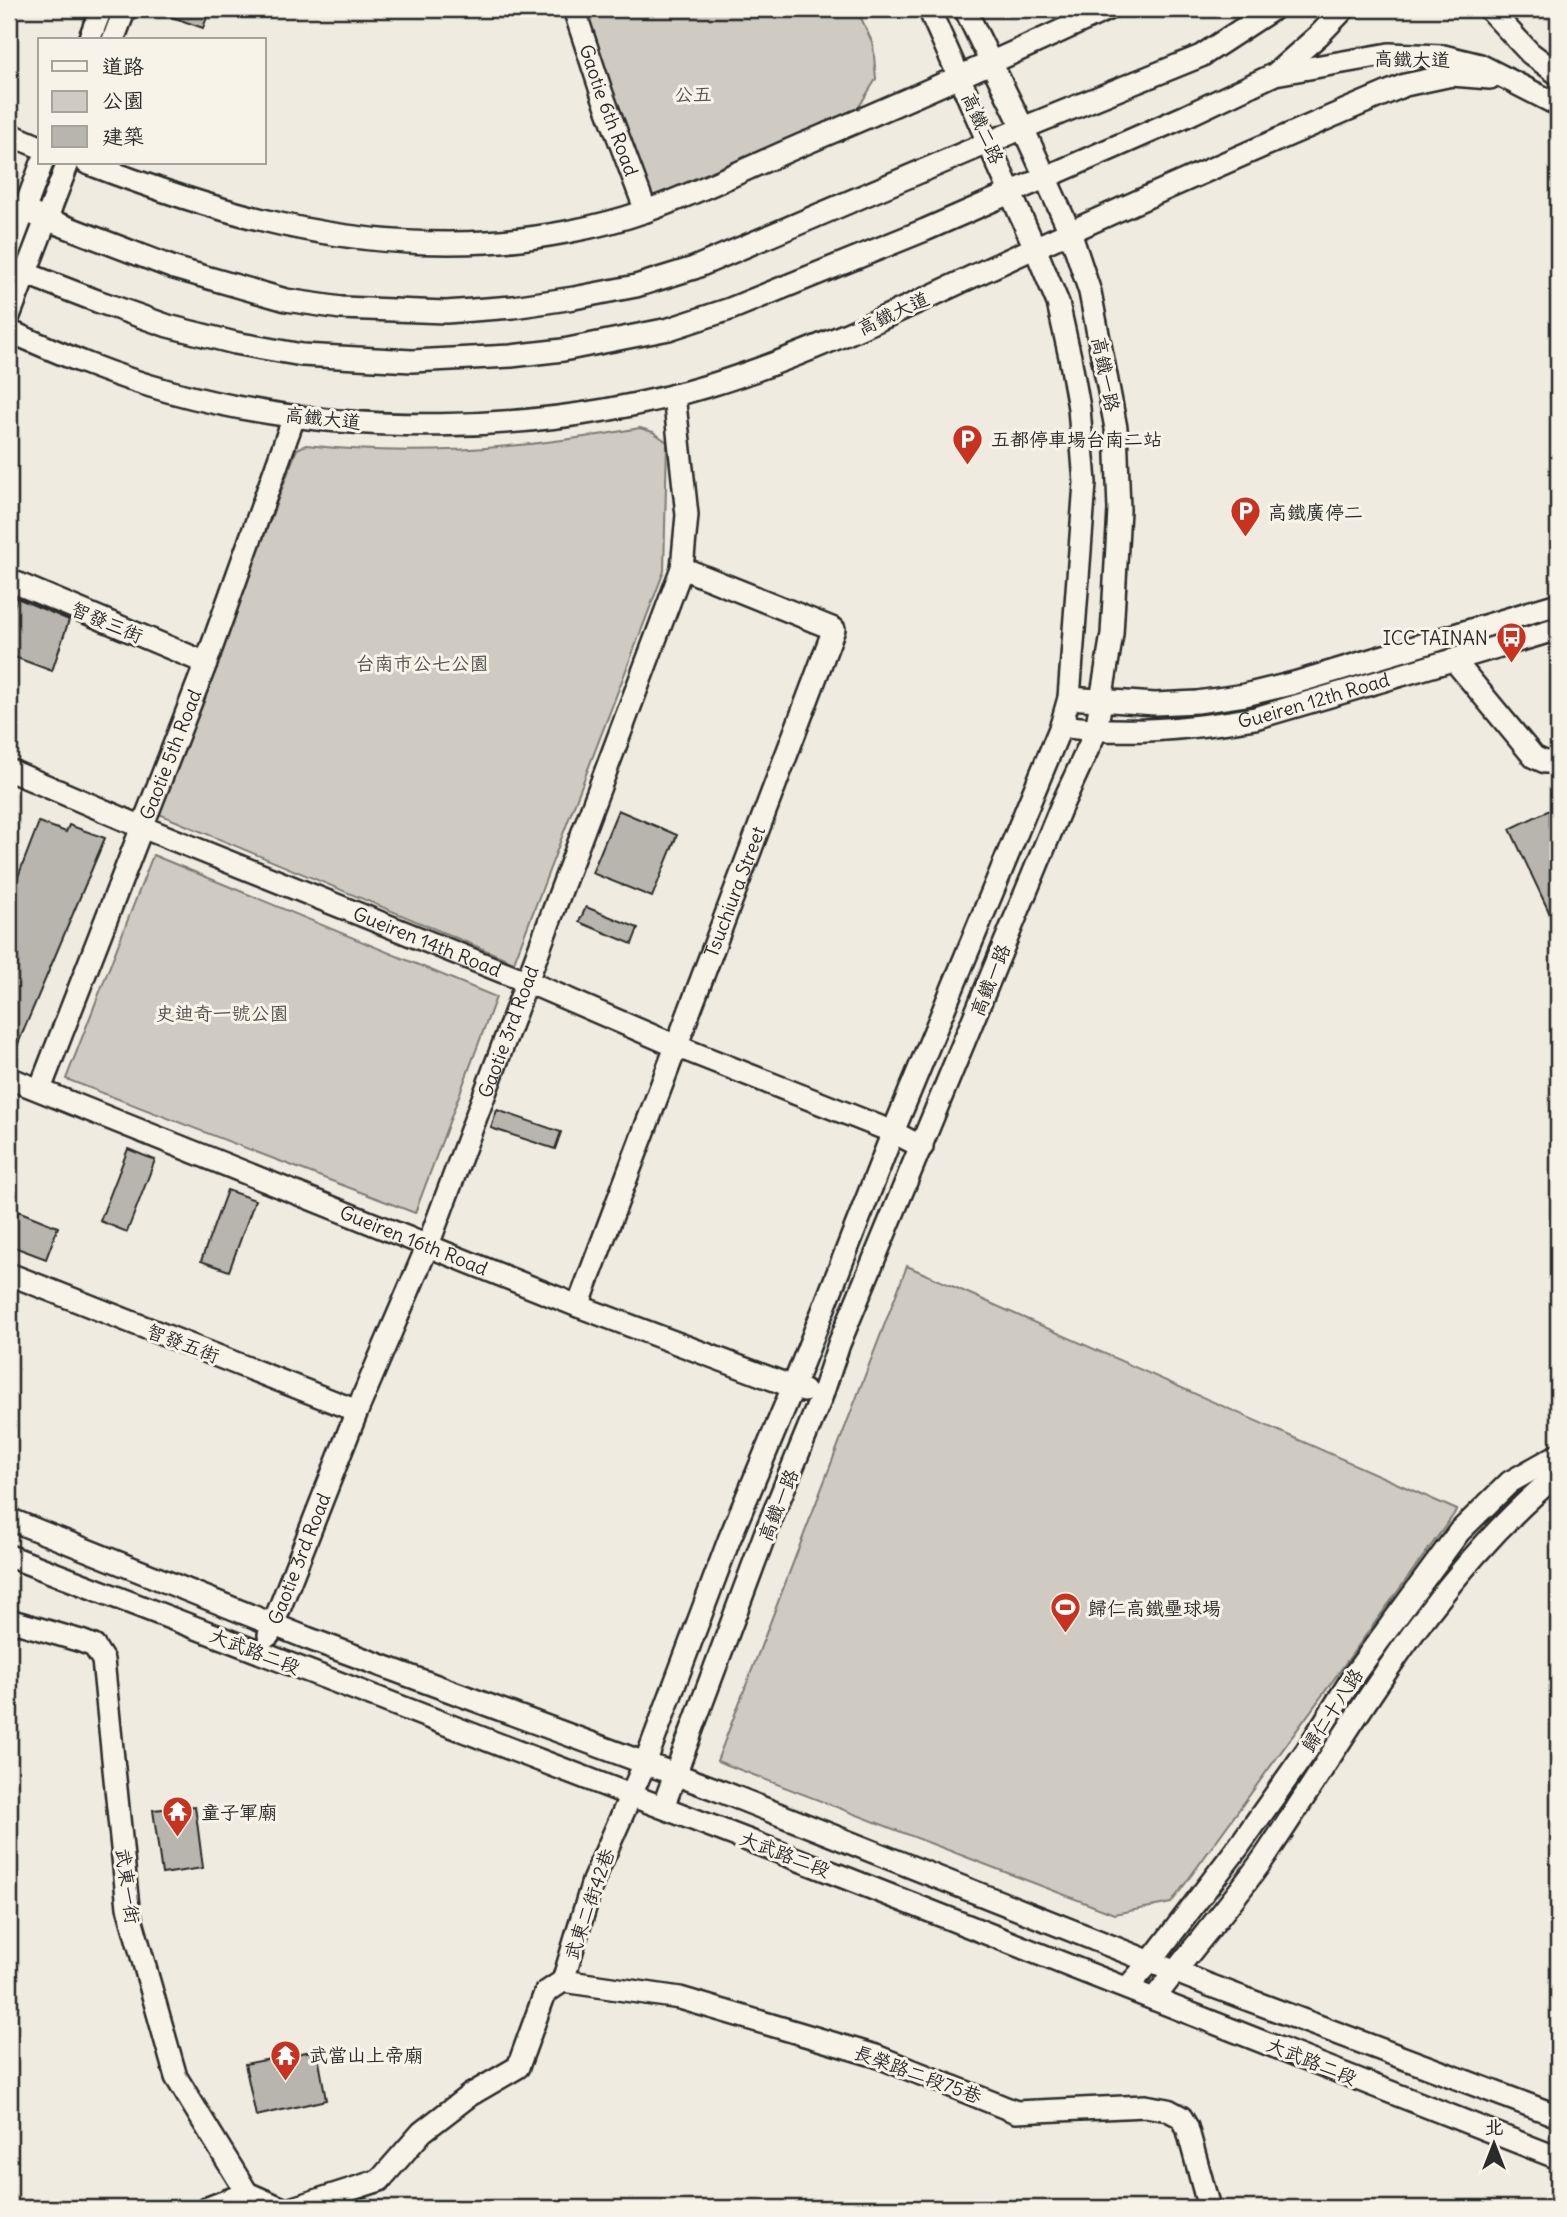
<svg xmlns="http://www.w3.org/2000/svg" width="1567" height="2217" font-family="Delius,'LXGW WenKai TC',sans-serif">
  <rect width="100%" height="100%" fill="#efebe0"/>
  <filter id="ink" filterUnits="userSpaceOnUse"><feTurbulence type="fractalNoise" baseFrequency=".0143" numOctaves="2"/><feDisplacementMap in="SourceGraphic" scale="14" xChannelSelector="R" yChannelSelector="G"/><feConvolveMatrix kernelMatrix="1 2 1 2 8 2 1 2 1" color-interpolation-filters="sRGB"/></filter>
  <g filter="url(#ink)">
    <!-- green -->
    <g fill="#cfcbc2" stroke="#7d7b76" stroke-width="2">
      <polygon points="574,9 857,9 873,44 876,79 847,126 642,206"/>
      <path d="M 640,428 L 653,432 L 667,442 L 664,571 L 514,962 L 159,814 L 297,449 L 306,445 C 417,458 530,448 640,428 Z"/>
      <polygon points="153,855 496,997 415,1213 66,1079"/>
      <polygon points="907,1266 1457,1510 1171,1903 1114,1914 717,1761"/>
    </g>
    <!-- building -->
    <g fill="#b8b5ae" stroke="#2b2b2b" stroke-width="2">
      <polygon points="155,9 210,9 203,28 155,11"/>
      <polygon points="17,598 69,620 52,671 9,655 9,621"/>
      <polygon points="1558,806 1558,931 1510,829"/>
      <polygon points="618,810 677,835 652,897 592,873"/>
      <polygon points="39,822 66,832 69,825 105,838 9,1065 9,900"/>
      <polygon points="586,907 638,928 632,944 579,922"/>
      <polygon points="497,1110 561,1132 555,1149 491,1128"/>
      <polygon points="128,1149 155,1160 127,1232 100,1221"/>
      <polygon points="227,1190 255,1200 229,1271 201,1261"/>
      <polygon points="18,1211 58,1227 46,1259 9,1245 9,1235"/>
      <polygon points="195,1806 203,1868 162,1874 153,1810"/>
      <polygon points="317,2050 326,2100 256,2116 245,2064"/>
    </g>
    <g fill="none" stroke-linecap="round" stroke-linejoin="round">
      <defs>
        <g id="minor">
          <path id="s1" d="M 574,9 L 602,94 L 646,211"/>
          <polyline points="1489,9 1530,53 1558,74"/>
          <polyline points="89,40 101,9"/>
          <polyline points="113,40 125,9"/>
          <polyline points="1276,73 1319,35 1344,9"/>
          <polyline points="9,134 40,147"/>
          <path d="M 87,163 C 220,214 343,250 487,242 C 538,239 598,228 646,211 C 701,192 753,165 806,143 C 908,100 1008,56 1108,9"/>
          <polyline points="9,205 174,268 286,300 341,308 446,312 513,307 574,298 636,286 694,268 1023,128 1201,56 1273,9"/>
          <polyline points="9,251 42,163"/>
          <polyline points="9,267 97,301 168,326 235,343 302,355 412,361 511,356 563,350 669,329 730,309 925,230 1186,116 1275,74 1389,54 1443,56 1480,65 1558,105"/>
          <polyline points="9,316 68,163"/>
          <path d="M 9,331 C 61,354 113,376 168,391 C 338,438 542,436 711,385 C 822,351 926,297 1032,249 C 1155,193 1280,138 1405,85 L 1452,75 L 1490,78"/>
          <polyline points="9,580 206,663"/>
          <polyline points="1453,659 1534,757 1545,762 1558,762"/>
          <polyline points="1069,698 1155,704 1197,702 1245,695 1294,683 1558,604"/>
          <path id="s2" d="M 1061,726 C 1127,735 1190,729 1255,718 L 1558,629"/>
          <path id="s3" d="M 9,770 L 142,827 L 528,982 L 676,1046 L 893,1132 L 922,1147"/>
          <path id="s4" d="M 9,1078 L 578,1306 L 804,1391"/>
          <path id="s5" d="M 40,1089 L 206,663 L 294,417"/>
          <polyline points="9,1274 357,1411"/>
          <path id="s6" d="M 578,1306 L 834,629 L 682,568"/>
          <polyline points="9,1519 307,1638 715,1789 1209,1985 1558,2116"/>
          <polyline points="9,1556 846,1878 1558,2158"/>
          <polyline points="9,1620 81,1641 94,1646 103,1660 128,1907 176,2077 247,2193"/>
          <path id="s7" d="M 269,1635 L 357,1411 L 428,1245 L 682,568 L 687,515 L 674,395"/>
          <polyline points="663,1807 765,1534 821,1398 839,1344 1061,807 1096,731 1112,634 1119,510 1116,428 1090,292 1070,232 1023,128 965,9"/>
          <polyline points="563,1981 680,1998 876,2056 1016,2112 1145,2106 1168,2110 1181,2117 1187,2127 1209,2208"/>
          <polyline points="1127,1988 1150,1962 1239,1846 1307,1750 1356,1672 1459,1532 1510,1482 1558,1455"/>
          <path d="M 1154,1999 C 1191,1949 1233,1903 1268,1852 C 1357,1720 1434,1576 1558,1474"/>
          <polyline points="208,2208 247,2193 281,2208"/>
          <polyline points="293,2208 380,2180 422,2132 470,2095 518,2067 545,1993 563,1981 593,1881 645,1763 729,1540 793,1387 893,1132 1061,726 1069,698 1085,483 1079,408 1070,357 1058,303 1035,248 929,9"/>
        </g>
      </defs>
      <!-- minor casing -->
      <use href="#minor" stroke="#2b2b2b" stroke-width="26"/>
      <!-- path -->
      <polyline stroke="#2b2b2b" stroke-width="3.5" stroke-dasharray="2 5" stroke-linecap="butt" points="1420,2208 1489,2208"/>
      <!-- minor -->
      <use href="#minor" stroke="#f7f3e8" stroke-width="21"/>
    </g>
  </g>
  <!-- icons -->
  <defs>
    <symbol id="parking-pin" viewBox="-11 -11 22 30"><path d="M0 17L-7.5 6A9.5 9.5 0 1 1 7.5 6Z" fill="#c8321e" stroke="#f7f3e8"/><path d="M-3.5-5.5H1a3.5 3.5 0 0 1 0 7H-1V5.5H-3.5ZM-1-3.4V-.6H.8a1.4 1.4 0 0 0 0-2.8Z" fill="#fff"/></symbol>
    <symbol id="bus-pin" viewBox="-11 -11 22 30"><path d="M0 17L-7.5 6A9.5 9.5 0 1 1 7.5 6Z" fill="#c8321e" stroke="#f7f3e8"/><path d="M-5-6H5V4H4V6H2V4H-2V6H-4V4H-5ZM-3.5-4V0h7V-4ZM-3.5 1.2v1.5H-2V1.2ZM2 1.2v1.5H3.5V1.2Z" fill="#fff"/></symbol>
    <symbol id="stadium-pin" viewBox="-11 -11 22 30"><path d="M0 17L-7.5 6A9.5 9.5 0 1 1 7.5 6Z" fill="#c8321e" stroke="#f7f3e8"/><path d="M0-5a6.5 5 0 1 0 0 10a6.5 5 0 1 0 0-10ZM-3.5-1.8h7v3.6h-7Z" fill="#fff"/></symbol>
    <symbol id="temple-pin" viewBox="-11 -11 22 30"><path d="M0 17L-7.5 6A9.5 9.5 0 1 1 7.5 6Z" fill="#c8321e" stroke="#f7f3e8"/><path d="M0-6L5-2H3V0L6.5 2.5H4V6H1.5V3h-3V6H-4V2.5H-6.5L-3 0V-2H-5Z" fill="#fff"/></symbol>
  </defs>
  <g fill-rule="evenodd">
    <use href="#parking-pin" x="950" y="422" width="35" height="47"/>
    <use href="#parking-pin" x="1228" y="494" width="35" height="47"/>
    <use href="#bus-pin" x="1494" y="620" width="35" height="47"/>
    <use href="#stadium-pin" x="1048" y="1590" width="35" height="47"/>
    <use href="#temple-pin" x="160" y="1794" width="35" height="47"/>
    <use href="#temple-pin" x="268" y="2038" width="35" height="47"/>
  </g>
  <g text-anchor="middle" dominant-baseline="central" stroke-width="6" stroke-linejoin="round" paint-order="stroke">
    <!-- street labels -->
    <g font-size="19" fill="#2b2b2b" stroke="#f7f3e8">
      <text transform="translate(1412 59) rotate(1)">高鐵大道</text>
      <text stroke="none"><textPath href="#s1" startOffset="107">Gaotie 6th Road</textPath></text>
      <text transform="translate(983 128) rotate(66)">高鐵二路</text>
      <text transform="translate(893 313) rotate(-25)">高鐵大道</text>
      <text transform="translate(1106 374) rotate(79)">高鐵一路</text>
      <text transform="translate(323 418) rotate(6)">高鐵大道</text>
      <text transform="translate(107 622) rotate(23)">智發三街</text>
      <text stroke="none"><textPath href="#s2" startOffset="256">Gueiren 12th Road</textPath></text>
      <text stroke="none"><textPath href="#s5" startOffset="359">Gaotie 5th Road</textPath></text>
      <text stroke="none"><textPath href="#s6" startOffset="443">Tsuchiura Street</textPath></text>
      <text stroke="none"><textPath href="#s3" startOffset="452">Gueiren 14th Road</textPath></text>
      <text transform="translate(990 980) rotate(-68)">高鐵一路</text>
      <text stroke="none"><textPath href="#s7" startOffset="649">Gaotie 3rd Road</textPath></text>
      <text stroke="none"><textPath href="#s4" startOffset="436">Gueiren 16th Road</textPath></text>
      <text transform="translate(183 1343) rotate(21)">智發五街</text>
      <text transform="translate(778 1505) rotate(-68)">高鐵一路</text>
      <text stroke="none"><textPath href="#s7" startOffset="82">Gaotie 3rd Road</textPath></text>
      <text transform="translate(255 1651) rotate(21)">大武路二段</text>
      <text transform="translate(1332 1710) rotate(-57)">歸仁十八路</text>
      <text transform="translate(785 1854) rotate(21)">大武路二段</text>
      <text transform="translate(128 1886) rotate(82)">武東一街</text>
      <text transform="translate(589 1904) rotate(-71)">武東二街42巷</text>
      <text transform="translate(1312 2061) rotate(22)">大武路二段</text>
      <text transform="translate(918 2074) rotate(20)">長榮路二段75巷</text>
    </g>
    <!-- park labels -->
    <g font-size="19" fill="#545351" stroke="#f7f3e8">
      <text x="693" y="94">公五</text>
      <text x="422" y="663">台南市公七公園</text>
      <text x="222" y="1013">史迪奇一號公園</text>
    </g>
    <!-- poi labels -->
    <g font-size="19" fill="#2b2b2b" stroke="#f7f3e8" text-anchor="start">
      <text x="991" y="439">五都停車場台南二站</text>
      <text x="1268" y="512">高鐵廣停二</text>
      <text x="1488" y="638" text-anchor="end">ICC TAINAN</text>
      <text x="1088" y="1608">歸仁高鐵壘球場</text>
      <text x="201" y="1812">童子軍廟</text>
      <text x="309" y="2055">武當山上帝廟</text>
    </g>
  </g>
  <!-- margin -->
  <rect width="1567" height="2217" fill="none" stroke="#f7f3e8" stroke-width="35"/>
  <rect x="18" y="18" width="1532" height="2182" fill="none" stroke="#2b2b2b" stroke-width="2.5" filter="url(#ink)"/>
  <!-- legend -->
  <rect x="38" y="38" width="228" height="126" fill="#f7f3e8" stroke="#a5a39c" stroke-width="2"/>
  <rect x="52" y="61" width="35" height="10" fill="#f7f3e8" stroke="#a5a39c" stroke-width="2"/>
  <text x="102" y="74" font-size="21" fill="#2b2b2b">道路</text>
  <rect x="52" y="91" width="35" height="21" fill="#cfcbc2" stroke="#a5a39c" stroke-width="2"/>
  <text x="102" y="108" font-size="21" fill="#2b2b2b">公園</text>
  <rect x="52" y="126" width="35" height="21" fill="#b8b5ae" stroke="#a5a39c" stroke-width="2"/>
  <text x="102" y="144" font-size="21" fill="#2b2b2b">建築</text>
  <!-- north arrow -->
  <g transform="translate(1494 2144)" stroke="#f7f3e8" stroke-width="5" paint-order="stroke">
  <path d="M0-5L12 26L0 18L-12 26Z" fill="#2b2b2b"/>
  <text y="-10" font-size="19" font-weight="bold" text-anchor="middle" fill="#2b2b2b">北</text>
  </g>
</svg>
